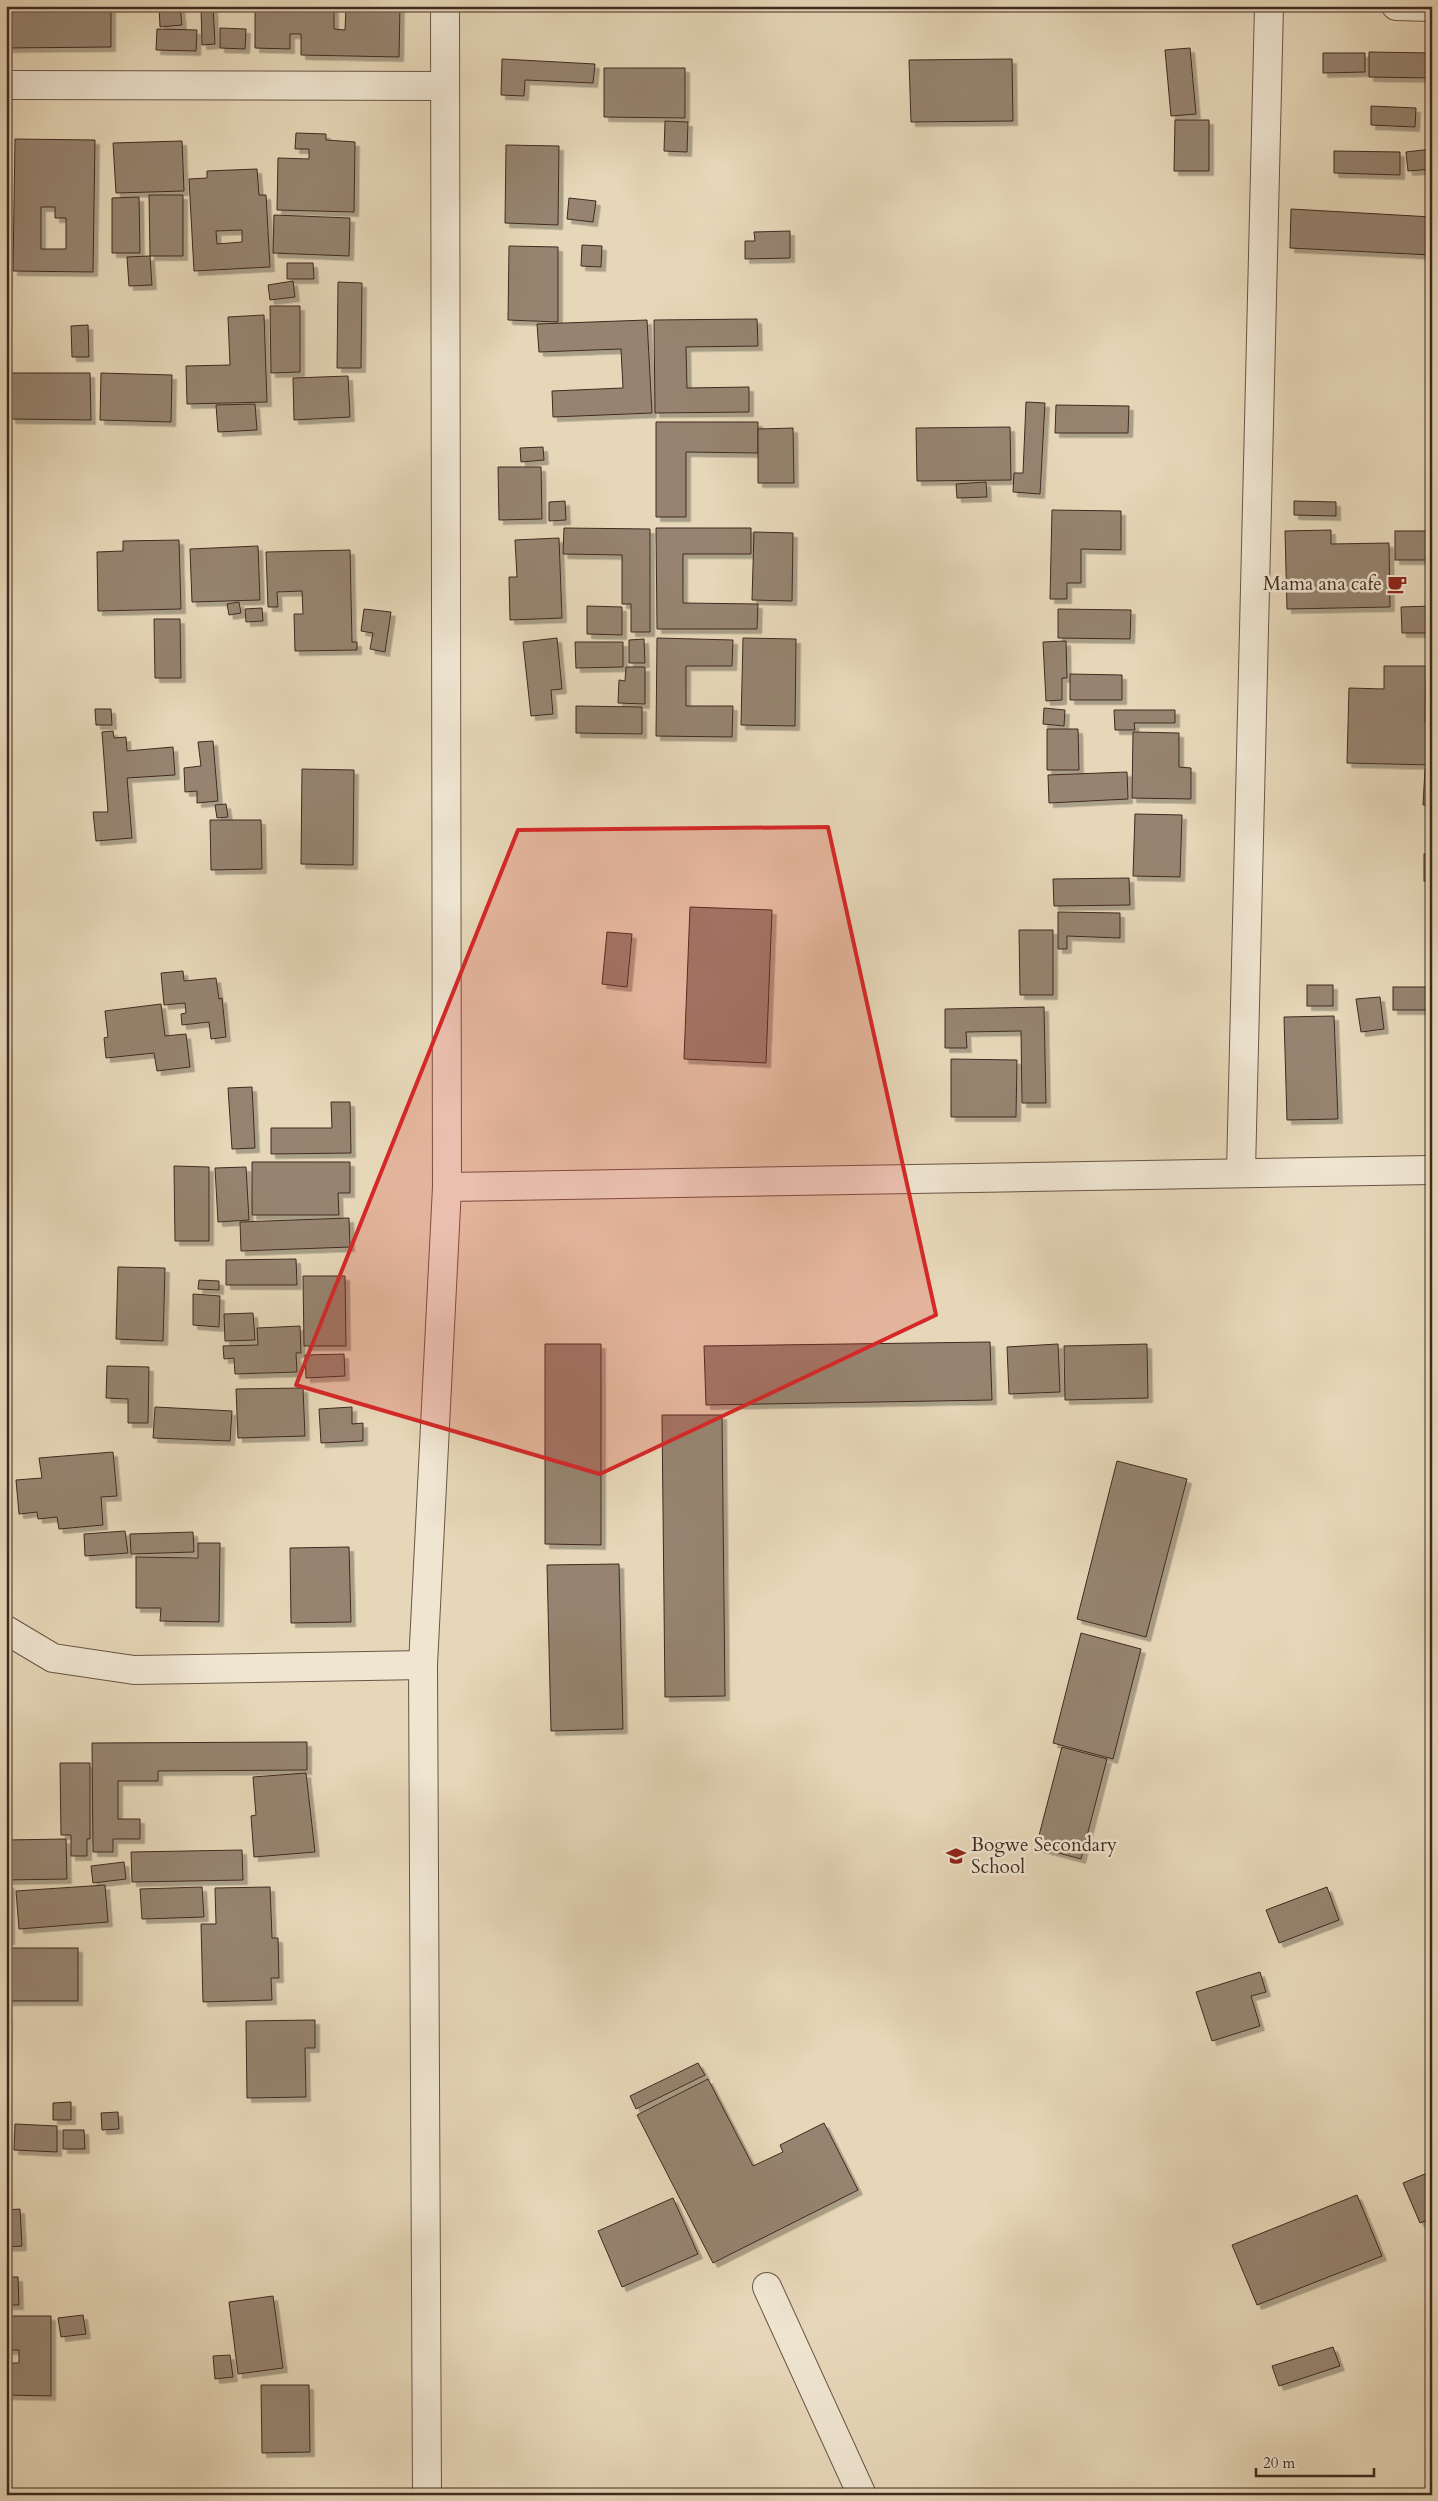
<svg xmlns="http://www.w3.org/2000/svg" width="1438" height="2501" font-family="Cardo,serif">
  <defs>
    <filter id="shadow"><feDropShadow dx="4.5" dy="4.5" stdDeviation="0" flood-color="#0004"/></filter>
  </defs>
  <rect width="100%" height="100%" fill="#e6d7b8"/>
  <filter id="stains"><feTurbulence type="fractalNoise" baseFrequency=".004" numOctaves="4"/><feColorMatrix values="0 0 0 0 .2 0 0 0 0 .09 0 0 0 0 .02 0 0 0 .5 -.17"/></filter>
  <radialGradient id="worn" r=".72"><stop offset=".6" stop-color="#630" stop-opacity="0"/><stop offset="1" stop-color="#630" stop-opacity=".3"/></radialGradient>
  <!-- building -->
  <g fill="#96846f" stroke="#402a20" fill-rule="evenodd" filter="url(#shadow)">
    <polygon points="6,6 111,6 111,47 6,48"/>
    <polygon points="159,6 180,6 182,25 160,27"/>
    <polygon points="255,6 334,6 334,29 345,30 346,6 400,6 399,57 301,55 301,34 290,34 290,49 255,48"/>
    <polygon points="213,7 215,44 202,45 201,8"/>
    <polygon points="220,28 246,29 245,49 220,48"/>
    <polygon points="157,29 197,30 196,51 156,50"/>
    <polygon points="1190,48 1196,114 1171,116 1165,50"/>
    <polygon points="1369,52 1432,53 1432,78 1369,77"/>
    <polygon points="1323,53 1365,53 1365,72 1323,73"/>
    <polygon points="502,59 595,64 593,83 525,80 524,96 501,95"/>
    <polygon points="1012,59 1013,121 911,122 909,60"/>
    <polygon points="604,68 685,68 685,118 604,117"/>
    <polygon points="1371,106 1416,108 1415,127 1371,125"/>
    <polygon points="1175,120 1209,120 1209,171 1174,171"/>
    <polygon points="665,121 688,122 687,152 664,151"/>
    <polygon points="296,133 326,134 326,140 355,142 354,212 277,210 278,158 309,159 309,149 295,149"/>
    <path d="M 15,139 L 95,140 L 93,272 L 13,271 ZM 41,207 L 55,207 L 55,218 L 66,218 L 66,249 L 41,249 Z"/>
    <polygon points="182,141 184,191 116,193 113,143"/>
    <polygon points="506,145 559,146 558,225 505,223"/>
    <polygon points="1432,149 1432,169 1408,171 1406,152"/>
    <polygon points="1334,151 1400,152 1400,175 1334,173"/>
    <path d="M 257,169 L 259,195 L 266,195 L 270,267 L 194,271 L 189,179 L 207,178 L 207,171 ZM 242,230 L 242,242 L 217,244 L 216,231 Z"/>
    <polygon points="149,195 183,195 183,256 150,256"/>
    <polygon points="139,197 140,253 112,253 112,198"/>
    <polygon points="569,198 596,201 593,222 567,219"/>
    <polygon points="1291,209 1432,217 1432,255 1290,248"/>
    <polygon points="274,215 350,218 349,256 273,253"/>
    <polygon points="790,231 790,258 745,259 745,241 755,241 754,232"/>
    <polygon points="582,245 602,246 601,267 581,266"/>
    <polygon points="509,246 558,247 558,322 508,320"/>
    <polygon points="150,256 152,285 129,286 127,257"/>
    <polygon points="287,263 313,263 314,279 287,279"/>
    <polygon points="6,270 8,270 6,361"/>
    <polygon points="293,281 295,297 270,300 268,285"/>
    <polygon points="338,282 362,283 361,368 337,368"/>
    <polygon points="270,306 300,306 300,372 271,373"/>
    <polygon points="264,315 267,402 187,404 186,366 230,365 228,317"/>
    <polygon points="757,319 758,346 686,347 687,388 749,387 749,412 655,413 654,320"/>
    <polygon points="647,320 652,413 553,417 552,391 623,388 621,349 539,352 537,324"/>
    <polygon points="88,325 89,357 72,357 71,326"/>
    <polygon points="11,373 90,373 91,420 11,419"/>
    <polygon points="101,373 172,375 171,422 100,420"/>
    <polygon points="348,376 350,417 294,420 293,378"/>
    <polygon points="1026,402 1045,403 1040,494 1013,492 1014,473 1023,473"/>
    <polygon points="255,404 257,430 218,432 216,405"/>
    <polygon points="1056,405 1129,406 1128,433 1055,433"/>
    <polygon points="656,422 758,422 758,453 686,452 686,517 656,517"/>
    <polygon points="1010,427 1011,480 917,481 916,428"/>
    <polygon points="793,428 794,483 758,483 758,429"/>
    <polygon points="543,447 544,460 521,462 520,448"/>
    <polygon points="498,467 541,467 542,519 499,520"/>
    <polygon points="986,482 987,497 957,498 956,484"/>
    <polygon points="565,501 566,520 549,521 549,502"/>
    <polygon points="1294,501 1336,502 1336,516 1294,515"/>
    <polygon points="1052,510 1121,511 1121,550 1081,549 1081,583 1067,583 1067,599 1050,599"/>
    <polygon points="564,528 650,529 650,632 631,632 631,604 622,604 622,555 563,554"/>
    <polygon points="656,528 751,528 751,554 683,554 683,603 758,604 757,629 657,629"/>
    <polygon points="1331,530 1331,544 1389,543 1390,607 1287,609 1285,531"/>
    <rect x="1395" y="531" width="37" height="29"/>
    <polygon points="754,532 793,533 792,601 752,600"/>
    <polygon points="559,538 562,618 510,620 509,577 517,577 515,540"/>
    <polygon points="179,540 181,609 98,611 97,552 123,551 123,541"/>
    <polygon points="258,546 260,600 192,602 190,549"/>
    <polygon points="350,550 352,642 357,642 357,650 295,651 294,614 303,614 302,591 277,592 278,607 268,607 266,552"/>
    <polygon points="239,602 241,613 229,615 227,604"/>
    <polygon points="587,606 622,607 622,635 587,634"/>
    <polygon points="1432,606 1432,633 1402,633 1401,607"/>
    <polygon points="262,608 263,621 246,622 245,609"/>
    <polygon points="364,609 391,612 385,652 370,649 373,633 361,631"/>
    <polygon points="1058,609 1131,610 1130,639 1058,638"/>
    <polygon points="154,619 180,619 181,678 155,678"/>
    <polygon points="557,638 562,689 551,690 553,714 531,716 523,642"/>
    <polygon points="657,638 733,640 732,666 686,666 686,706 733,706 732,737 656,736"/>
    <polygon points="743,638 796,639 795,726 741,725"/>
    <polygon points="644,639 645,663 629,663 629,640"/>
    <polygon points="1066,641 1067,678 1062,678 1062,700 1046,701 1043,642"/>
    <polygon points="575,642 623,642 623,667 576,668"/>
    <polygon points="1384,666 1426,666 1425,722 1432,722 1432,765 1347,763 1349,688 1384,689"/>
    <polygon points="626,667 645,667 645,704 618,703 619,680 625,681"/>
    <polygon points="1070,674 1122,675 1122,700 1070,700"/>
    <polygon points="576,706 642,707 642,734 576,733"/>
    <polygon points="1044,708 1065,710 1064,726 1043,724"/>
    <polygon points="95,709 111,709 112,725 96,725"/>
    <polygon points="1114,710 1175,710 1175,723 1134,723 1135,730 1115,730"/>
    <polygon points="1047,729 1078,729 1079,770 1047,770"/>
    <polygon points="113,731 114,738 126,737 127,751 173,747 175,775 127,778 132,838 96,841 93,812 108,812 102,732"/>
    <polygon points="1133,732 1179,733 1179,767 1191,768 1191,799 1132,798"/>
    <polygon points="213,741 218,801 197,803 197,791 185,792 184,768 201,766 198,742"/>
    <polygon points="302,769 354,770 353,865 301,864"/>
    <polygon points="1425,769 1432,769 1432,805 1423,805"/>
    <polygon points="1127,772 1128,799 1049,803 1048,775"/>
    <polygon points="226,804 228,817 217,818 215,805"/>
    <polygon points="1135,814 1182,815 1180,877 1133,876"/>
    <polygon points="210,820 261,820 262,869 211,870"/>
    <rect x="1424" y="854" width="8" height="27"/>
    <polygon points="1129,878 1130,905 1054,906 1053,879"/>
    <polygon points="690,907 772,910 766,1063 684,1059"/>
    <polygon points="1058,912 1120,913 1120,938 1067,936 1067,949 1058,949"/>
    <polygon points="1019,930 1053,930 1053,995 1020,995"/>
    <polygon points="607,932 632,934 627,987 602,984"/>
    <polygon points="183,971 184,981 216,978 219,999 222,998 226,1037 211,1039 209,1022 182,1025 181,1014 186,1013 185,1003 164,1005 161,973"/>
    <rect x="1307" y="985" width="26" height="21"/>
    <rect x="1393" y="987" width="39" height="23"/>
    <polygon points="1380,997 1384,1029 1361,1032 1356,999"/>
    <polygon points="161,1004 165,1036 186,1034 190,1067 157,1071 154,1053 106,1058 104,1038 108,1037 105,1011"/>
    <polygon points="1044,1007 1046,1103 1022,1103 1021,1031 966,1032 967,1048 945,1048 945,1009"/>
    <polygon points="1334,1016 1338,1119 1287,1120 1284,1017"/>
    <polygon points="951,1059 1017,1060 1016,1117 951,1117"/>
    <polygon points="252,1087 255,1148 232,1149 228,1088"/>
    <polygon points="331,1102 350,1102 351,1153 271,1154 271,1128 332,1128"/>
    <polygon points="252,1162 350,1162 350,1193 338,1193 339,1215 252,1215"/>
    <polygon points="174,1166 209,1167 209,1241 175,1241"/>
    <polygon points="246,1167 249,1220 218,1222 215,1168"/>
    <polygon points="349,1218 350,1247 241,1251 240,1222"/>
    <polygon points="296,1259 297,1285 226,1285 226,1260"/>
    <polygon points="118,1267 165,1268 163,1341 116,1339"/>
    <polygon points="303,1276 345,1276 346,1346 304,1346"/>
    <polygon points="199,1280 219,1281 219,1290 198,1289"/>
    <polygon points="193,1294 220,1296 219,1327 193,1325"/>
    <polygon points="253,1313 255,1340 225,1341 224,1314"/>
    <polygon points="300,1326 301,1353 296,1353 297,1372 235,1374 234,1358 224,1359 223,1346 258,1345 257,1328"/>
    <polygon points="990,1342 992,1400 706,1405 704,1346"/>
    <polygon points="545,1344 601,1344 601,1545 545,1544"/>
    <polygon points="1058,1344 1060,1392 1009,1394 1007,1347"/>
    <polygon points="1147,1344 1148,1398 1065,1400 1064,1346"/>
    <polygon points="344,1354 345,1376 306,1378 305,1355"/>
    <polygon points="107,1366 149,1367 148,1423 128,1423 128,1399 106,1398"/>
    <polygon points="303,1388 305,1436 238,1438 236,1389"/>
    <polygon points="155,1407 232,1411 230,1441 153,1438"/>
    <polygon points="352,1407 352,1424 363,1423 363,1441 321,1443 319,1409"/>
    <polygon points="662,1415 722,1415 725,1696 665,1697"/>
    <polygon points="113,1452 117,1496 101,1497 103,1525 59,1529 57,1517 38,1519 37,1512 19,1514 16,1480 42,1478 39,1458"/>
    <polygon points="1117,1461 1187,1479 1146,1637 1077,1619"/>
    <polygon points="125,1531 128,1553 85,1556 84,1534"/>
    <polygon points="193,1532 194,1552 131,1554 130,1534"/>
    <polygon points="198,1543 220,1543 219,1622 160,1621 161,1608 136,1608 136,1557 198,1558"/>
    <polygon points="349,1547 351,1622 291,1623 290,1548"/>
    <polygon points="619,1564 623,1729 551,1731 547,1565"/>
    <polygon points="1081,1633 1141,1649 1113,1759 1053,1743"/>
    <polygon points="307,1742 307,1770 158,1771 158,1781 118,1781 118,1819 140,1819 140,1839 113,1839 113,1852 93,1852 92,1743"/>
    <polygon points="1062,1747 1107,1759 1081,1859 1036,1847"/>
    <polygon points="60,1763 90,1763 90,1839 87,1839 87,1856 71,1856 71,1835 61,1835"/>
    <polygon points="306,1773 315,1852 254,1857 251,1816 256,1815 253,1777"/>
    <polygon points="66,1839 67,1879 6,1880 6,1840"/>
    <polygon points="242,1850 243,1880 132,1882 131,1852"/>
    <polygon points="124,1862 126,1879 93,1883 91,1866"/>
    <rect x="6" y="1884" width="4" height="56"/>
    <polygon points="105,1885 108,1922 19,1929 16,1891"/>
    <polygon points="202,1887 204,1917 142,1919 140,1889"/>
    <polygon points="270,1887 272,1938 278,1938 279,1978 271,1978 272,2000 203,2002 201,1924 216,1924 215,1888"/>
    <polygon points="1327,1887 1339,1920 1279,1943 1266,1910"/>
    <rect x="6" y="1948" width="72" height="53"/>
    <polygon points="1260,1972 1266,1992 1251,1996 1260,2026 1212,2041 1196,1992"/>
    <polygon points="6,2017 8,2017 6,2094"/>
    <polygon points="315,2020 315,2048 305,2048 306,2097 247,2098 246,2021"/>
    <polygon points="698,2063 705,2075 636,2109 630,2096"/>
    <polygon points="708,2079 753,2166 783,2152 780,2145 824,2123 858,2190 713,2263 637,2115"/>
    <polygon points="71,2102 71,2120 53,2120 53,2103"/>
    <polygon points="118,2112 119,2129 102,2130 101,2113"/>
    <polygon points="15,2124 57,2126 57,2152 14,2150"/>
    <polygon points="6,2130 8,2130 7,2162 6,2162"/>
    <polygon points="63,2130 84,2130 85,2149 63,2149"/>
    <polygon points="1432,2171 1432,2218 1420,2223 1403,2183"/>
    <polygon points="1357,2195 1382,2256 1257,2305 1232,2245"/>
    <polygon points="673,2198 698,2254 622,2287 598,2231"/>
    <polygon points="20,2209 22,2246 6,2247 6,2210"/>
    <polygon points="6,2277 18,2277 19,2305 6,2305"/>
    <polygon points="273,2296 283,2368 238,2374 229,2302"/>
    <polygon points="83,2315 86,2334 61,2337 58,2318"/>
    <polygon points="6,2316 51,2316 51,2396 6,2395 6,2363 19,2363 19,2350 6,2350"/>
    <polygon points="1333,2347 1340,2366 1279,2386 1272,2366"/>
    <polygon points="230,2355 233,2377 215,2379 213,2356"/>
    <polygon points="261,2385 309,2385 310,2452 262,2453"/>
  </g>
  <g fill="none" stroke-linecap="round" stroke-linejoin="round">
    <defs>
      <g id="street">
        <polyline points="1396,6 1432,7"/>
        <polyline points="6,85 445,86"/>
        <polyline points="1241,1171 1269,6"/>
        <polyline points="447,1187 1432,1170"/>
        <polyline points="6,1630 53,1658 134,1670 423,1665"/>
        <polyline points="767,2287 862,2495"/>
        <polyline points="427,2495 423,1665 447,1187 445,6"/>
      </g>
    </defs>
    <!-- street casing -->
    <use href="#street" stroke="#6a5546" stroke-width="30"/>
    <!-- street -->
    <use href="#street" stroke="#efe5d1" stroke-width="28"/>
  </g>
  <!-- marked area -->
  <path fill="#d62828" fill-opacity="0.2" stroke="#d62828" stroke-width="4" stroke-linejoin="round" d="M 828,827 L 936,1315 L 600,1474 L 296,1385 L 518,830 Z"/>
  <!-- icons -->
  <defs>
    <symbol id="cafe-bare" viewBox="-9 -9 18 18"><path d="M-5.5-4.5H6V0H3Q3 3.5 0 3.5H-2.5Q-5.5 3.5-5.5 0ZM3-3.2v2h1.7v-2ZM-6 4.5H4V6H-6Z" fill="#8f2418" stroke="#efe5d1" stroke-width="2.5" paint-order="stroke"/></symbol>
    <symbol id="school-bare" viewBox="-9 -9 18 18"><path d="M0-5L7-2L0 1L-7-2ZM-4 1L0 2.5L4 1V4Q0 6-4 4Z" fill="#8f2418" stroke="#efe5d1" stroke-width="2.5" paint-order="stroke"/></symbol>
  </defs>
  <g fill-rule="evenodd">
    <use href="#cafe-bare" x="1383" y="570" width="28" height="28"/>
    <use href="#school-bare" x="942" y="1842" width="28" height="28"/>
  </g>
  <g text-anchor="middle" dominant-baseline="central" stroke-width="5" stroke-linejoin="round" paint-order="stroke">
    <!-- poi labels -->
    <g font-size="19" fill="#402a20" stroke="#efe5d1" text-anchor="end">
      <text x="1382" y="584">Mama ana cafe</text>
      <text x="971" y="1845" text-anchor="start">Bogwe Secondary<tspan x="971" dy="22">School</tspan></text>
    </g>
  </g>
  <!-- margin -->
  <rect width="1438" height="2501" fill="none" stroke="#e6d7b8" stroke-width="25"/>
  <rect x="8" y="8" width="1423" height="2486" fill="none" stroke="#402a20" stroke-width="2.5"/>
  <rect x="12" y="12" width="1413" height="2476" fill="none" stroke="#402a20"/>
  <!-- scale -->
  <path d="M1256 2468v8h118v-8" fill="none" stroke="#402a20" stroke-width="2.5"/>
  <text x="1263" y="2468" font-size="15" fill="#402a20" stroke="#efe5d1" stroke-width="4" paint-order="stroke">20 m</text>
  <rect width="100%" height="100%" filter="url(#stains)"/>
  <rect width="100%" height="100%" fill="url(#worn)"/>
</svg>
